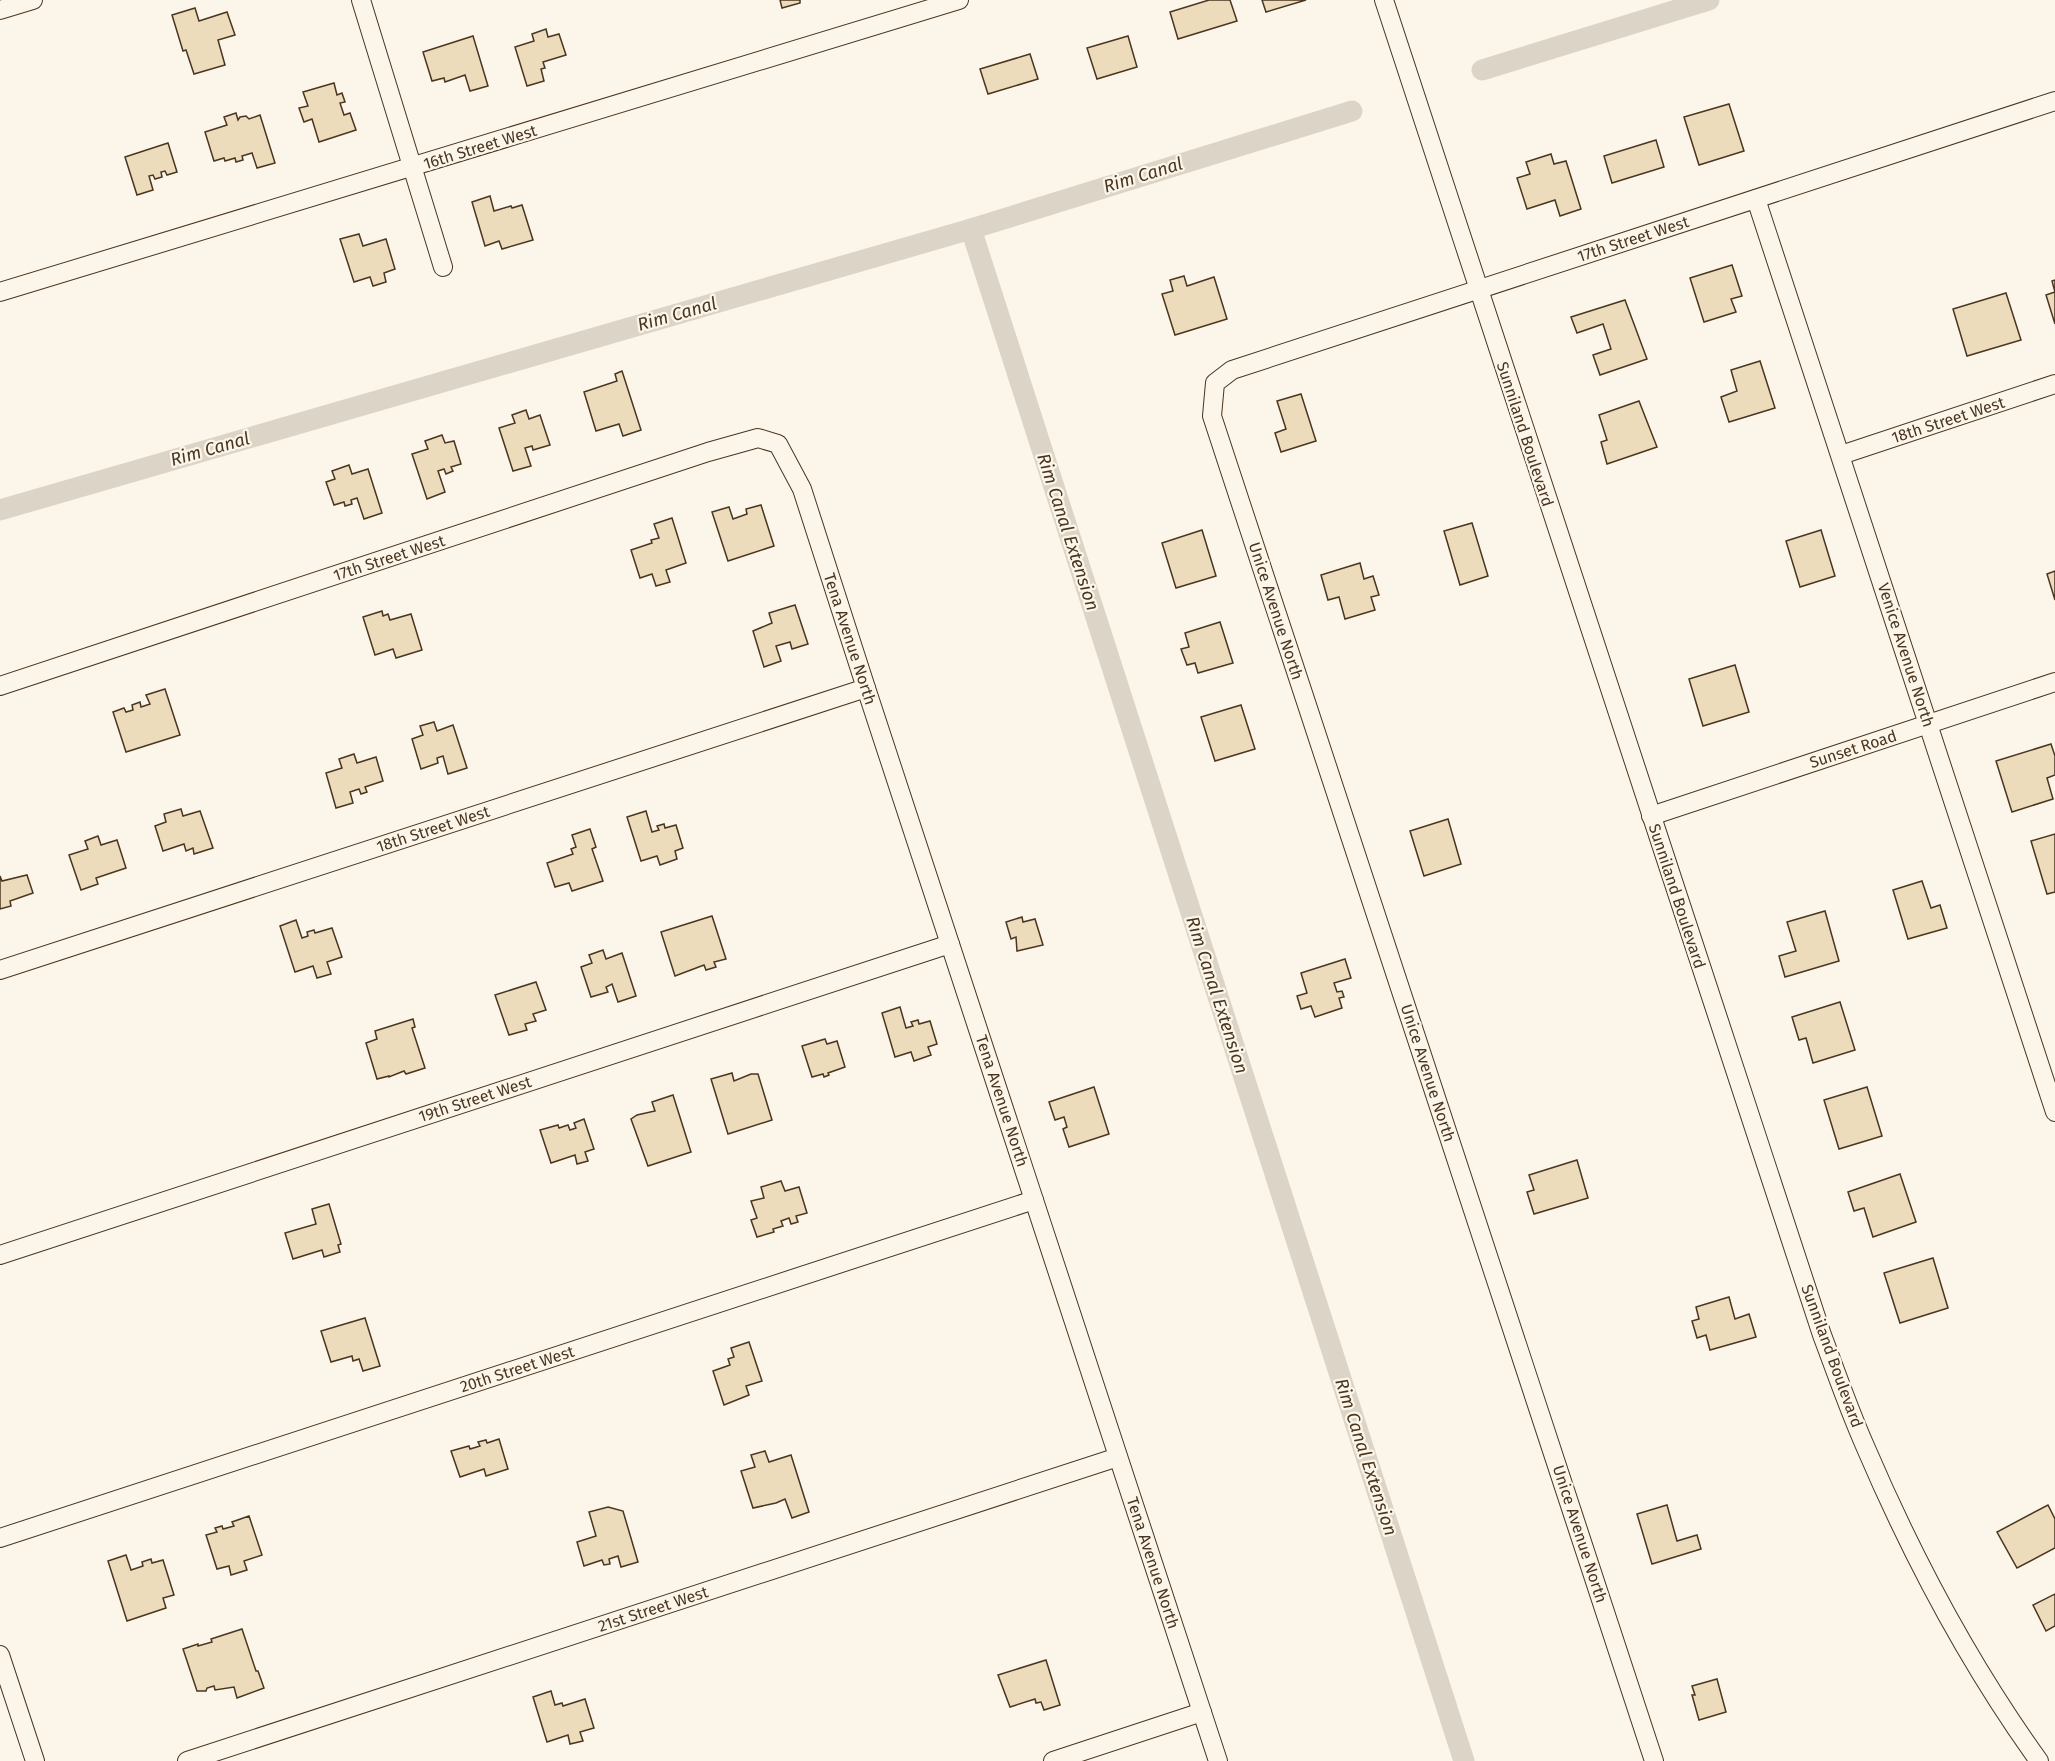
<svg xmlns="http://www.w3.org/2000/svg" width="2055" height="1761" font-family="'Fira Sans',sans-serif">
  <rect width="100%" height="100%" fill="#fbf6e9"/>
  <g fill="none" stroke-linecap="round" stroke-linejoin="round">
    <!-- canal -->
    <g stroke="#dcd4c6" stroke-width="21">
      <polyline points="1482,70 1709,0"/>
      <polyline points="971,229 1464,1761"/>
      <polyline points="0,510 971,229 1352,111"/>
    </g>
  </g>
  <!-- building -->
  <g fill="#ecdcbc" stroke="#4a3520" stroke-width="1.5">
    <polygon points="780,0 800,0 800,3 782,8"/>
    <polygon points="1209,0 1230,0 1237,21 1178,39 1170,12"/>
    <polygon points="1262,0 1306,0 1266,12"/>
    <polygon points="195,8 199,21 227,12 235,35 218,40 225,65 194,74 186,50 183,51 172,15"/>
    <polygon points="546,29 548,37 559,34 566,55 543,62 545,68 541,69 544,81 527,86 515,47 534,41 532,34"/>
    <polygon points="473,36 488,86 470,91 465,75 445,82 444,78 432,81 423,52"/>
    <polygon points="1128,36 1137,67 1097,79 1087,48"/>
    <polygon points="1030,54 1038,79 988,94 980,69"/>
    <polygon points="334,83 337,95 342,93 345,102 340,103 344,115 350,113 356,130 319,142 312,119 304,122 299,108 308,106 303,92"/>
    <polygon points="1729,104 1744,151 1699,165 1684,117"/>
    <polygon points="236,113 238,120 240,117 246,116 249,119 260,115 275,163 257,168 252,153 242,156 243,160 236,162 235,158 225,161 224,158 214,161 205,132 227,125 224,117"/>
    <polygon points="1656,140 1664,167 1612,183 1604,156"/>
    <polygon points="168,143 177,172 167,175 165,171 161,172 162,177 155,179 153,175 149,176 153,190 137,195 125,157"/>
    <polygon points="1551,154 1554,164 1566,161 1581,209 1560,216 1555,200 1527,209 1517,178 1530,174 1526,162"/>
    <polygon points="490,196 494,211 511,206 512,208 522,205 533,240 502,249 499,241 485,246 472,202"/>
    <polygon points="359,234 363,246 386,239 395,269 384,273 386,282 373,286 370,277 354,282 340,239"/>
    <polygon points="1732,265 1742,296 1731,299 1736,312 1704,322 1690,278"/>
    <polygon points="1184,276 1187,286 1214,277 1227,319 1175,335 1162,294 1173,291 1170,280"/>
    <polygon points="2055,280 2055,324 2046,295 2055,292 2052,281"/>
    <polygon points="2006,293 2021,340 1967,356 1953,309"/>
    <polygon points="1625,300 1647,359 1600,375 1593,355 1611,349 1603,324 1577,333 1571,317"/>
    <polygon points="1760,361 1775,408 1729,422 1721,397 1737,391 1731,370"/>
    <polygon points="622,371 641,430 623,436 619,424 596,431 584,392 617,381 615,374"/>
    <polygon points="1301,394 1316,441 1281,452 1275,433 1286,429 1277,401"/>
    <polygon points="1639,401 1657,447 1607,464 1601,442 1607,440 1599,415"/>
    <polygon points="526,410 529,419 540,415 550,445 533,450 532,446 525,448 531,466 513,471 499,428 515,423 512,415"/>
    <polygon points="442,435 445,443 454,441 461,464 451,467 453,471 446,474 444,469 438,471 445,492 427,499 412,454 428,449 425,441"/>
    <polygon points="349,465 352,474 368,469 382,513 364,519 357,498 351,500 352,504 345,506 344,502 334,505 326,482 335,479 332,471"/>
    <polygon points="761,505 774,546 728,561 712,512 729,507 733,519 747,514 746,509"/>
    <polygon points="672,518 686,563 666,570 670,582 656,586 652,574 640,578 631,550 652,543 651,540 659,538 654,524"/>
    <polygon points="1472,523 1488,576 1460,585 1444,531"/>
    <polygon points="1202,530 1216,576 1176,588 1162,543"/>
    <polygon points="1821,530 1835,576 1800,587 1786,541"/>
    <polygon points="1360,563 1364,579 1373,576 1379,595 1371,597 1375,610 1345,619 1339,597 1328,600 1321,575"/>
    <polygon points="2055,571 2055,600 2047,574"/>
    <polygon points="795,605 808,644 792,649 790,642 776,646 781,661 764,667 753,631 772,623 769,613"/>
    <polygon points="382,611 383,616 388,614 390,620 411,614 422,650 396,658 393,649 375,655 363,617"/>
    <polygon points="1220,622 1233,663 1198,673 1195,663 1187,665 1181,649 1189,647 1185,633"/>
    <polygon points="1735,665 1749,712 1703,726 1689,679"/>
    <polygon points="165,689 180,735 126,752 113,712 124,708 126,712 133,710 132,705 140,702 141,707 150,704 146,695"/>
    <polygon points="1241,705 1255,749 1215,761 1201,717"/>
    <polygon points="434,722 437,731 453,725 467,768 448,774 443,756 437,758 438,763 421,769 412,739 423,735 420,726"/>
    <polygon points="2051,744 2055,756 2055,775 2047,778 2053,799 2012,812 1996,761"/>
    <polygon points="354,754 357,763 376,757 383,781 365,787 367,792 361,794 359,789 350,792 353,803 336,808 326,773 342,768 339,759"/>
    <polygon points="181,809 183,816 200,811 213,848 194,854 193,848 186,851 184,844 163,851 155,826 166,822 164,814"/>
    <polygon points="646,811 652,832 659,830 657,826 664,824 665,828 676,825 683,848 675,851 677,859 660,865 657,856 641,861 627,817"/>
    <polygon points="1448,819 1461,864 1424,876 1410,831"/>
    <polygon points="590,829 596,847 592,849 603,881 572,891 569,883 555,887 547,863 573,854 571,849 576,847 572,835"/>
    <polygon points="2055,834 2055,892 2047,894 2031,841"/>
    <polygon points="98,836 101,845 117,840 126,868 96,878 98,884 81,890 69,855 88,849 85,841"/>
    <polygon points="27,875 33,893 10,901 11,906 0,909 0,876 2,881"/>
    <polygon points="1922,881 1931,908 1940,905 1947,928 1908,939 1893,890"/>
    <polygon points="1825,911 1839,961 1785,977 1779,956 1796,951 1787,922"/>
    <polygon points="712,916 726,959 714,962 716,967 706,970 704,965 675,976 661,932"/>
    <polygon points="1022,917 1023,922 1035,919 1043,945 1017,951 1016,937 1011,939 1006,922"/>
    <polygon points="296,920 302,938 308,936 307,932 314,930 315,933 332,928 342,957 327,962 331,974 317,978 313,966 295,972 280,926"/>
    <polygon points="603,950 606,959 622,953 636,996 618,1002 612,984 606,987 608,992 591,997 581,967 592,963 589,955"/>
    <polygon points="1345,959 1351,978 1334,983 1337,992 1342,991 1344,997 1339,998 1342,1008 1315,1017 1311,1006 1301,1009 1297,996 1307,993 1301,973"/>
    <polygon points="536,982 546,1010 533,1014 536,1021 525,1024 527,1030 509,1035 495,995"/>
    <polygon points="1840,1002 1855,1050 1813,1063 1806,1038 1799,1040 1792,1017"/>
    <polygon points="900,1007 906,1028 913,1026 911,1022 918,1020 919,1024 930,1021 937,1044 928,1047 931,1055 914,1061 911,1052 895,1057 882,1013"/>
    <polygon points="413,1019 415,1027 412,1028 425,1068 406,1074 404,1071 389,1077 389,1076 377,1079 366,1043 377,1039 375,1031"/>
    <polygon points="825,1039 827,1044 837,1041 845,1067 828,1073 829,1075 824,1077 823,1074 812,1077 802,1046"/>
    <polygon points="732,1073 734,1081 751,1074 758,1074 772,1120 728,1134 711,1079"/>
    <polygon points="1094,1087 1109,1134 1069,1147 1063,1129 1067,1127 1064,1117 1055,1120 1049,1102"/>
    <polygon points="1867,1087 1882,1136 1839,1149 1824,1100"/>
    <polygon points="673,1095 691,1152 648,1166 631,1119 637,1115 655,1111 652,1102"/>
    <polygon points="584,1119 594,1149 585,1152 588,1161 577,1164 575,1155 551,1163 540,1130 558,1125 559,1128 568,1125 570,1130 576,1128 574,1123"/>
    <polygon points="1577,1160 1588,1198 1534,1214 1527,1192 1534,1190 1529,1175"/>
    <polygon points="1900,1174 1916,1222 1873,1237 1864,1208 1854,1211 1848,1192"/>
    <polygon points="781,1181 785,1191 799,1187 807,1213 796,1216 798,1222 791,1224 789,1218 781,1221 783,1226 773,1229 774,1232 757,1237 751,1220 757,1218 751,1201 764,1198 761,1187"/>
    <polygon points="329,1204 341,1244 338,1245 340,1252 324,1257 322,1250 293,1259 285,1233 316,1224 312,1209"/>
    <polygon points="1933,1258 1948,1308 1900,1323 1884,1273"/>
    <polygon points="1729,1297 1735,1319 1749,1314 1756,1337 1710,1350 1706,1335 1697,1338 1692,1321 1699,1319 1696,1307"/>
    <polygon points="365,1318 380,1366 363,1371 359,1359 353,1361 352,1356 331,1362 321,1331"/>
    <polygon points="749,1342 762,1381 746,1386 749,1395 724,1405 713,1371 730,1365 728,1359 734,1357 731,1348"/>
    <polygon points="499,1439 508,1469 486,1476 484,1469 460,1477 451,1451 469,1446 470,1449 480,1446 478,1442 486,1440 487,1443"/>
    <polygon points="765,1451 769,1462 791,1455 809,1512 792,1518 785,1499 776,1503 753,1508 741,1471 755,1467 751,1455"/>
    <polygon points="1667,1505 1677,1541 1697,1535 1701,1549 1652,1564 1637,1514"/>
    <polygon points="2048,1505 2055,1519 2055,1548 2017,1568 1997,1532"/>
    <polygon points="608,1507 623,1511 638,1562 621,1567 618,1556 609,1559 610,1564 604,1565 602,1560 584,1566 577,1542 596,1536 589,1512"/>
    <polygon points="249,1516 262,1555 244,1561 247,1570 231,1575 229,1566 217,1569 206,1535 217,1532 215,1528 222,1526 223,1529 234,1526 232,1522"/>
    <polygon points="126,1555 131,1570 143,1566 142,1562 151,1559 152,1563 163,1560 174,1595 163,1598 166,1608 127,1621 108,1561"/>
    <polygon points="2055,1594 2055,1626 2046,1631 2033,1605"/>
    <polygon points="242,1629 256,1671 258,1671 264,1688 237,1698 234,1687 215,1690 214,1686 207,1688 206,1691 197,1691 183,1649 198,1644 198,1646 212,1642 211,1639"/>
    <polygon points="1046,1660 1060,1705 1044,1710 1041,1702 1036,1703 1035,1699 1010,1707 998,1675"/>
    <polygon points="1717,1679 1726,1712 1699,1720 1692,1695 1695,1695 1692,1686"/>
    <polygon points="551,1691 555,1705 562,1703 563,1706 585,1699 594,1728 580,1732 583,1741 570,1744 568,1735 547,1742 533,1697"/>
  </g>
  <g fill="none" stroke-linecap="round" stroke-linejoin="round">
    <defs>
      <g id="minor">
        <polyline points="361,0 443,267"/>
        <path d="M 1384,0 L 1822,1335 C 1836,1372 1849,1410 1865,1446 C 1912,1556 1969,1664 2039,1761"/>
        <polyline points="0,10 33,0"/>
        <polyline points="1756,199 2055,1112"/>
        <polyline points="0,292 959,0"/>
        <polyline points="1841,455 2055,384"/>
        <polyline points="0,686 708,452 758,438 778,444 802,489 866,688 1218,1761"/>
        <polyline points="1651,816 2055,682"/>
        <polyline points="0,970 866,688"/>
        <polyline points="0,1255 950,944"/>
        <polyline points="0,1538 1034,1200"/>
        <polyline points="0,1655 35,1761"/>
        <polyline points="187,1761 1118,1457"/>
        <polyline points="1053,1761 1202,1712"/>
        <polyline points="1654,1761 1212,416 1215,383 1232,370 2055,101"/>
      </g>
    </defs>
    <!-- minor casing -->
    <use href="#minor" stroke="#4a3520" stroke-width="20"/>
    <!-- minor -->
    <use href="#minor" stroke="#fbf6e9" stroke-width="18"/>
  </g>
  <g text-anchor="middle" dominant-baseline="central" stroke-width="4.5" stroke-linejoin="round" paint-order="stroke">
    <!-- street labels -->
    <g font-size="16" fill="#4a3520" stroke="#fbf6e9">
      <text transform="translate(480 147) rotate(-17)">16th Street West</text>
      <text transform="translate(1633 239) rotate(-18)">17th Street West</text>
      <text transform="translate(1948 420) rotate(-18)">18th Street West</text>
      <text transform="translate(1525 434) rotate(72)">Sunniland Boulevard</text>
      <text transform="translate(389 558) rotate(-18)">17th Street West</text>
      <text transform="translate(1276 611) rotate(72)">Unice Avenue North</text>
      <text transform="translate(850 639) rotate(72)">Tena Avenue North</text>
      <text transform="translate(1906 655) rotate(72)">Venice Avenue North</text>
      <text transform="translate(1853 749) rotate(-18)">Sunset Road</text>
      <text transform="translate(433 829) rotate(-18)">18th Street West</text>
      <text transform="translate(1677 896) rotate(72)">Sunniland Boulevard</text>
      <text transform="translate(1428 1073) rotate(72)">Unice Avenue North</text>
      <text transform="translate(475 1099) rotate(-18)">19th Street West</text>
      <text transform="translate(1002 1101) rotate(72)">Tena Avenue North</text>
      <text transform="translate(1832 1356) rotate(70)">Sunniland Boulevard</text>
      <text transform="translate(517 1369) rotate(-18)">20th Street West</text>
      <text transform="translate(1580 1534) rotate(72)">Unice Avenue North</text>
      <text transform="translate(1153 1563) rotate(72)">Tena Avenue North</text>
      <text transform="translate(653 1609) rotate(-18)">21st Street West</text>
    </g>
    <!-- water labels -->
    <g font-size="18" font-style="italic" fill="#4a3520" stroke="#fbf6e9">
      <text transform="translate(1143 175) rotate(-17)">Rim Canal</text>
      <text transform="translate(677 314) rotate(-16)">Rim Canal</text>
      <text transform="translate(210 449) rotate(-16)">Rim Canal</text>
      <text transform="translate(1068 532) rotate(72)">Rim Canal Extension</text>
      <text transform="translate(1217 995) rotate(72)">Rim Canal Extension</text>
      <text transform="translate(1366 1457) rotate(72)">Rim Canal Extension</text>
    </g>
  </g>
</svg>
